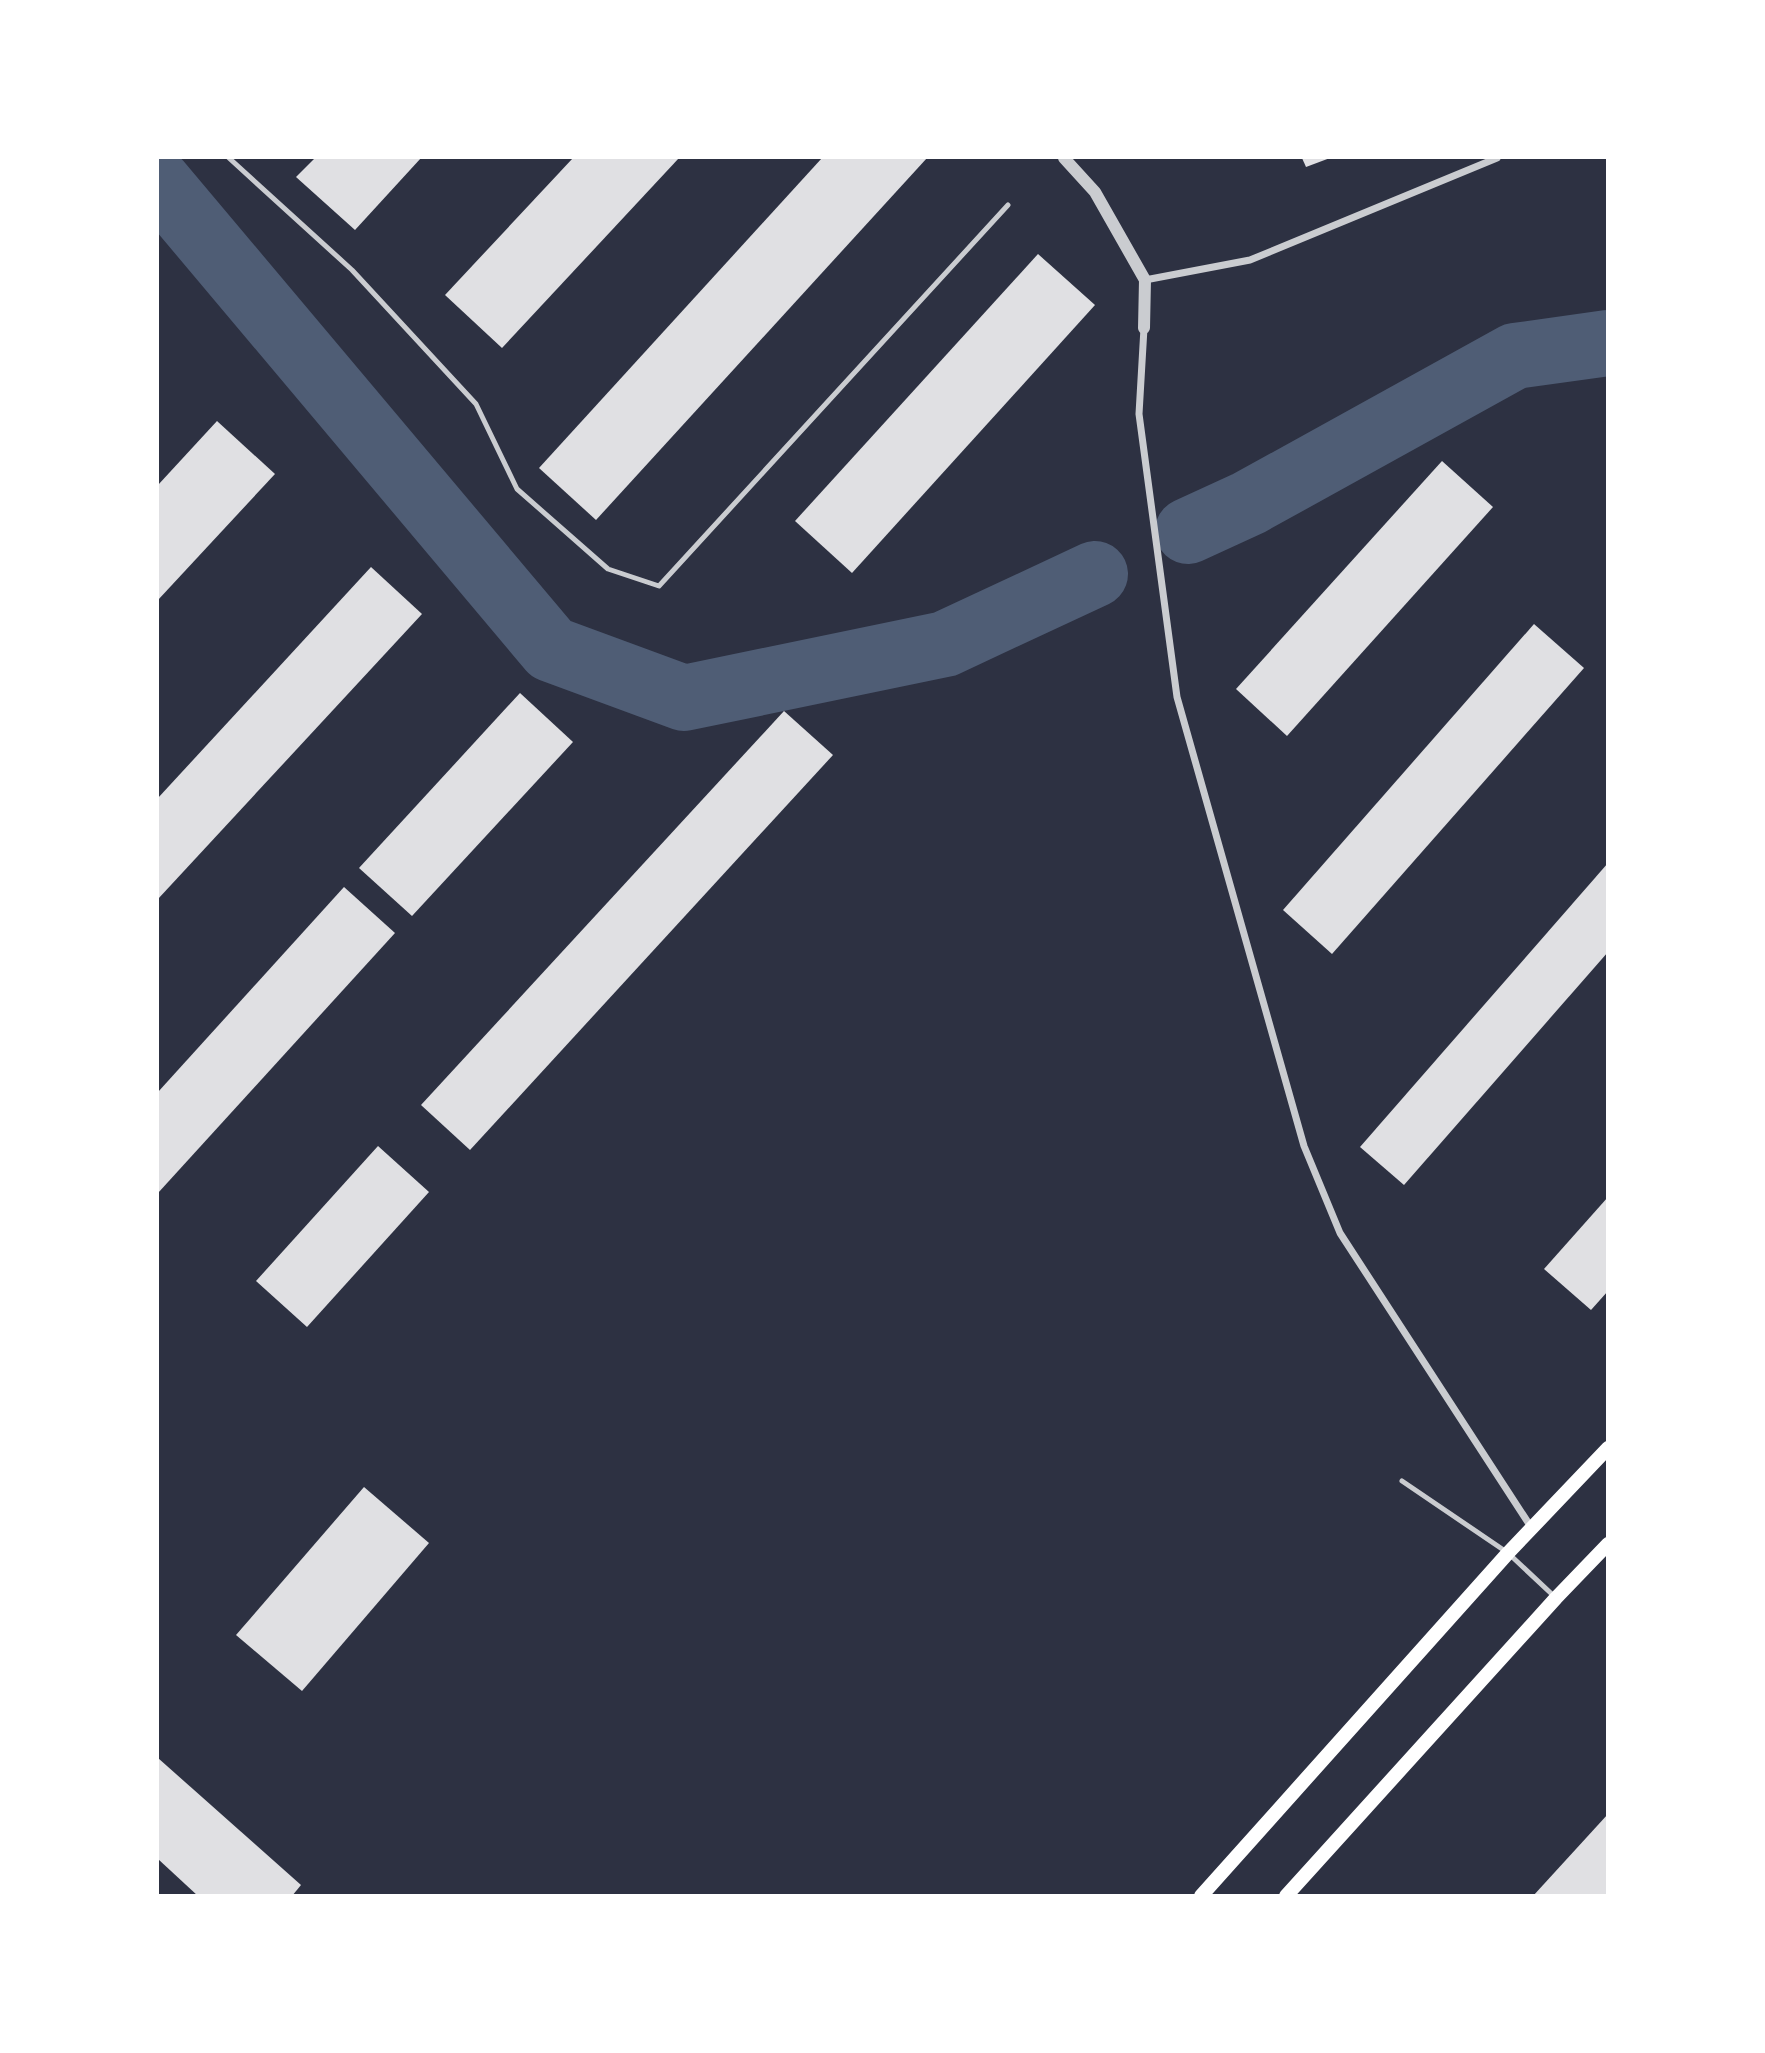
<svg xmlns="http://www.w3.org/2000/svg" width="1765" height="2053" font-family="Jost,sans-serif">
  <rect width="100%" height="100%" fill="#2d3142"/>
  <g fill="none" stroke-linecap="round" stroke-linejoin="round">
    <!-- river -->
    <g stroke="#4f5d75" stroke-width="66">
      <polyline points="158,182 551,649 684,698 945,644 1095,574"/>
      <polyline points="1188,531 1249,503 1515,356 1608,343"/>
    </g>
  </g>
  <!-- building -->
  <g fill="#e0e0e3">
    <polygon points="315,158 421,158 355,230 296,177"/>
    <polygon points="573,158 679,158 502,348 445,295"/>
    <polygon points="822,158 927,158 596,520 539,468"/>
    <polygon points="1302,158 1330,158 1306,167"/>
    <polygon points="1038,254 1095,305 852,573 795,521"/>
    <polygon points="217,421 275,474 158,600 158,485"/>
    <polygon points="1442,461 1493,507 1287,736 1236,689"/>
    <polygon points="371,567 422,614 158,899 158,798"/>
    <polygon points="1534,624 1584,668 1332,954 1283,910"/>
    <polygon points="520,693 573,742 412,916 359,868"/>
    <polygon points="784,711 833,755 470,1150 421,1105"/>
    <polygon points="1608,863 1608,952 1404,1185 1360,1147"/>
    <polygon points="344,887 395,933 158,1193 158,1092"/>
    <polygon points="378,1146 429,1192 307,1327 256,1281"/>
    <polygon points="1608,1197 1608,1291 1591,1310 1544,1269"/>
    <polygon points="364,1487 429,1543 302,1691 236,1635"/>
    <polygon points="158,1758 301,1885 292,1896 198,1896 158,1859"/>
    <polygon points="1608,1814 1608,1896 1533,1896"/>
  </g>
  <g fill="none" stroke-linecap="round" stroke-linejoin="round">
    <!-- service -->
    <g stroke="#caccd0" stroke-width="5">
      <polyline points="229,158 352,270 476,404 517,489 608,569 659,586 1008,205"/>
      <polyline points="1402,1481 1508,1553 1556,1598"/>
    </g>
    <!-- minor -->
    <g stroke="#caccd0" stroke-width="7">
      <polyline points="1145,280 1250,260 1497,158"/>
      <polyline points="1144,328 1139,414 1177,697 1304,1146 1340,1233 1531,1527"/>
    </g>
    <!-- tertiary -->
    <polyline stroke="#caccd0" stroke-width="12" points="1064,158 1095,192 1145,280 1144,328"/>
    <!-- secondary -->
    <g stroke="#fff" stroke-width="14">
      <polyline points="1201,1896 1508,1553 1608,1448"/>
      <polyline points="1286,1896 1556,1598 1608,1544"/>
    </g>
  </g>
  <!-- border -->
  <rect width="1765" height="2053" fill="none" stroke="#ffffff" stroke-width="318"/>
</svg>
